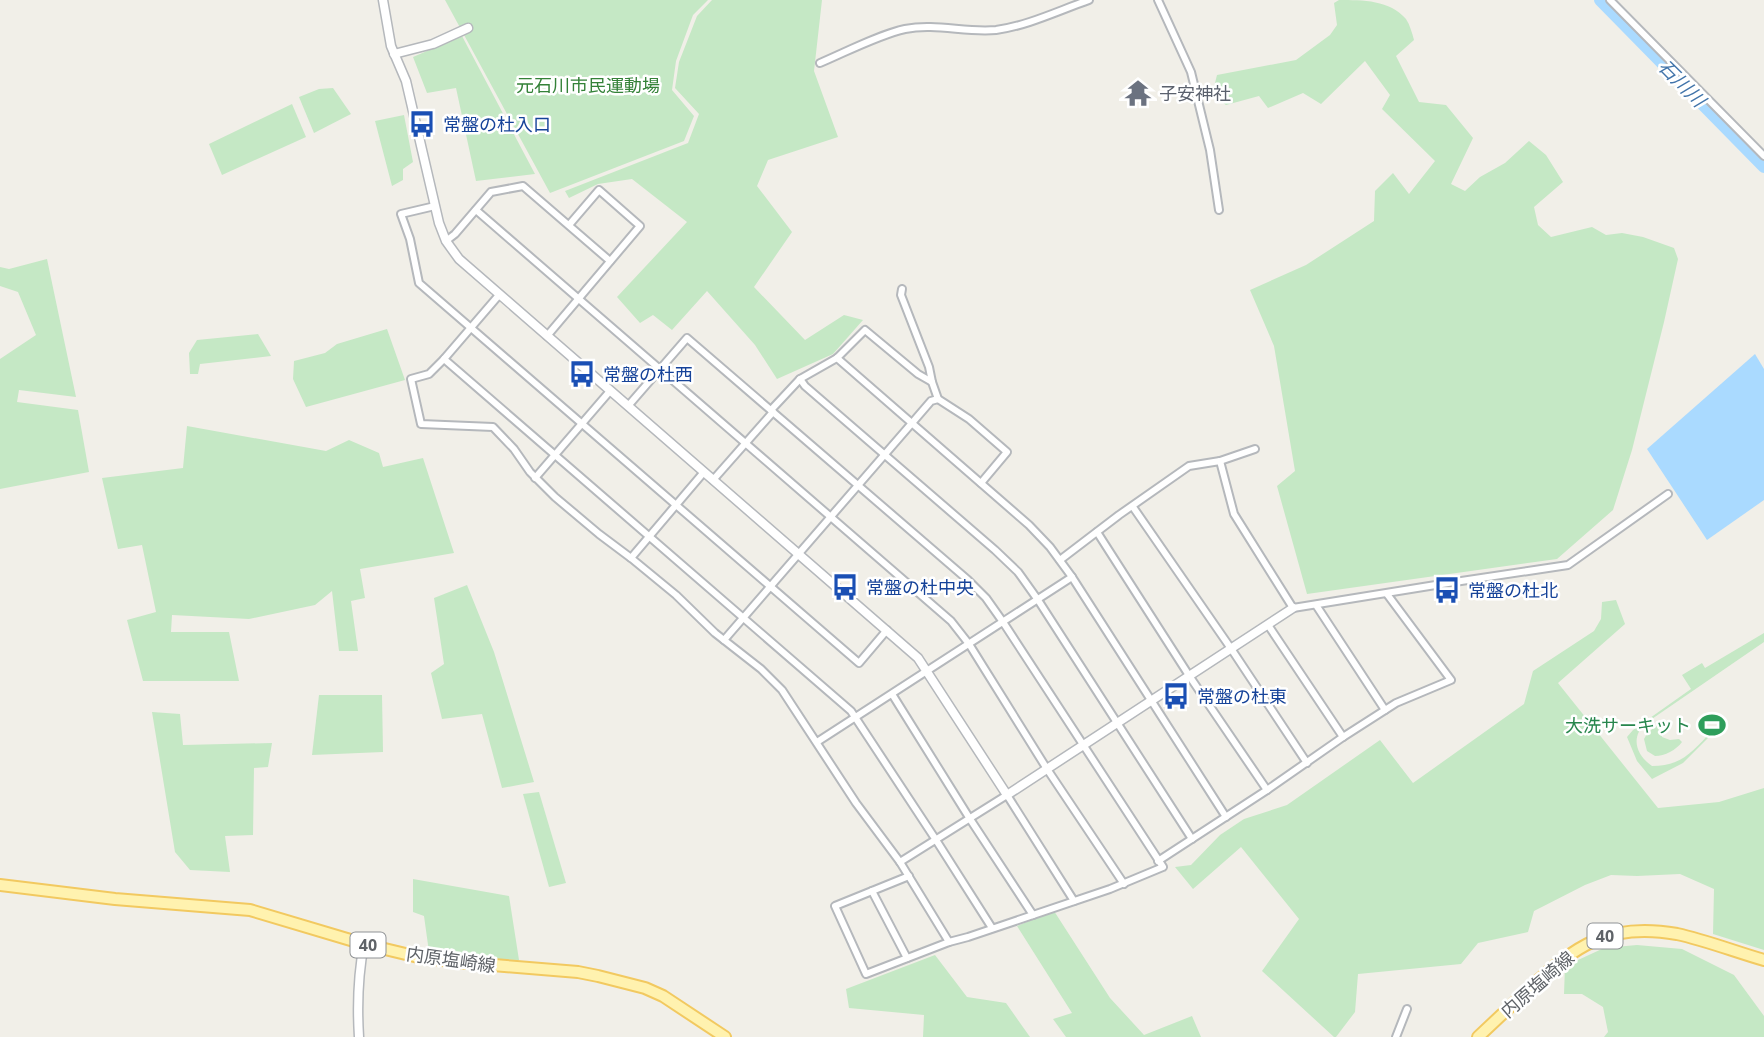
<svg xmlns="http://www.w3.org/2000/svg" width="1764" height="1037" font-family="'Open Sans','Noto Sans JP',sans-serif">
  <rect width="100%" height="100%" fill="#f1efe8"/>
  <!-- green -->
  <g fill="#c5e8c5">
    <polygon points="445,0 708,0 693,15 676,61 672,90 694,116 684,141 550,193"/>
    <polygon points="712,0 822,0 814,71 838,137 768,160 757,186 792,232 754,287 805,340 844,315 863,320 833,354 777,379 755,345 707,291 672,330 653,315 640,323 617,297 687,222 632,179 598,184 569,198 565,191 688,143 699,114 675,88 679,62 697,16"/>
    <path d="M 1339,0 C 1363,0 1390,0 1406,19 C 1410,25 1412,33 1414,40 L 1396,56 L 1419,102 L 1446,105 L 1473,138 L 1451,184 L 1465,191 L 1480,177 L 1505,163 L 1529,141 L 1546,155 L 1563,182 L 1534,207 L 1538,225 L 1551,237 L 1592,227 L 1606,235 L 1622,233 L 1643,237 L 1674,248 L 1678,259 L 1664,322 L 1632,450 L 1613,510 L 1557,559 L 1307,594 L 1277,486 L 1295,471 L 1274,346 L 1250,290 L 1306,265 L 1374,221 L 1375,191 L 1393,173 L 1409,194 L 1435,161 L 1382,109 L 1390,95 L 1365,61 L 1321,104 L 1303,93 L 1268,108 L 1259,96 L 1226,105 L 1212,95 L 1217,75 L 1296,60 L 1330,35 L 1337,25 L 1334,3 Z"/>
    <polygon points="462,36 535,174 476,181 456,88 427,93 413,57"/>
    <polygon points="333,88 351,114 314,133 299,97 319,89"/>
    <polygon points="292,104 306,137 222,175 209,144"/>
    <polygon points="404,115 413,162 403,169 403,180 392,186 375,121"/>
    <polygon points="47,259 76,397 19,390 17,402 78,410 89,472 0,489 0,359 36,335 18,292 0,286 0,267 9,269"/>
    <polygon points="387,329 405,380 306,407 293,379 294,361 325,353 337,344"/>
    <polygon points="258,334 271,356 200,364 198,374 190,374 189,353 197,340"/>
    <polygon points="187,426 326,451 349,440 379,453 383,467 423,458 454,553 360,569 365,598 351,601 358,651 339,651 332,591 315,605 249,619 172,615 171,632 229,632 239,681 143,681 127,620 156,612 142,545 118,549 102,478 183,468"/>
    <polygon points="467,585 494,652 534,782 502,788 482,714 442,719 431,673 444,664 434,598"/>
    <polygon points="1616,600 1625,624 1558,683 1658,808 1719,802 1764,788 1764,950 1713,934 1714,889 1680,874 1637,876 1611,875 1585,885 1534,911 1528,932 1478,943 1461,964 1358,974 1355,1012 1336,1037 1334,1037 1262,971 1299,919 1241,847 1193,889 1175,867 1191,865 1220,835 1244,819 1287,805 1380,740 1413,783 1524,704 1533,671 1594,631 1601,619 1602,602"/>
    <path d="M 1764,633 L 1764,642 L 1646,723 C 1630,737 1636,755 1652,766 C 1678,766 1690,755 1707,736 L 1708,738 L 1683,763 L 1652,779 L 1637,761 L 1627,737 L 1633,730 L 1691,689 L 1682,675 L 1702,663 L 1705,668 Z"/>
    <polygon points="319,695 382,695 383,752 312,755"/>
    <polygon points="152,712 180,714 183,745 272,743 268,767 254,768 253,835 225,836 230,872 190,870 175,852"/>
    <path d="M 1663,722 L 1660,729 L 1662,737 L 1670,740 L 1679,739 L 1682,742 C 1676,750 1665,756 1655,756 L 1647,751 L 1644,739 L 1648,732 Z"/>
    <polygon points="539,792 566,883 549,887 523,794"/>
    <polygon points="413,879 509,896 519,960 450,958 429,952 424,916 413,912"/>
    <polygon points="1054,911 1110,998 1144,1035 1192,1016 1201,1037 1066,1037 1053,1019 1072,1013 1017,926"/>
    <polygon points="1637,945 1682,949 1734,975 1764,1016 1764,1037 1604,1037 1608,1032 1603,1007 1582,994 1564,994 1565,966 1604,948"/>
    <polygon points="935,955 967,997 1006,1003 1030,1037 923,1037 924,1015 849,1008 846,989"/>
  </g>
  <!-- water -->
  <polygon fill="#aadaff" points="1755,354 1764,369 1764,500 1707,540 1647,449"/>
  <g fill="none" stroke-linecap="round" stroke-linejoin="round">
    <!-- river -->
    <polyline stroke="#aadaff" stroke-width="12" points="1600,0 1764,167"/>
    <defs>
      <g id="minor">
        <polyline points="1158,0 1191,72 1210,150 1219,210"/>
        <polyline points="1610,0 1764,156"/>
        <path d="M 820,63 C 846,52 878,35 905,29 C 936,23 966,33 996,30 C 1027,26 1060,10 1089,0"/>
        <polyline points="435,206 401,214 410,239 419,283 859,663 887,630"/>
        <polyline points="476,210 951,621 969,644 1047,769 1124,884"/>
        <polyline points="446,241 455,234 491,192 523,186 610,261"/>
        <polyline points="902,289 901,295 929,367 932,382 938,399 969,419 1007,452 981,483"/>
        <polyline points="499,295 444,359 429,374 411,379 421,424 493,427 514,449 530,472 555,497 599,534 631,558 676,595 715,633 761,669 782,690 856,803 900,862 949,942"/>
        <polyline points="547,336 640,226 599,190 569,225"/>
        <polyline points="837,358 1029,525 1050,547 1072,577 1226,817"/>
        <polyline points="444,359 851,711 936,840 992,928"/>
        <polyline points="800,379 805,386 995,550 1018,572 1038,600 1192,839"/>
        <polyline points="628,406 687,338 968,580 986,598 1003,622 1163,867 1110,889 968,937 949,942 866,974 835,906 909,876"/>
        <polyline points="771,410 800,379 837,358 865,330 918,374 932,382"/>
        <polyline points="1220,461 1234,514 1293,608 1448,583 1568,565 1668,494"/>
        <polyline points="535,478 610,391"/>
        <polyline points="713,480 773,412"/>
        <polyline points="1133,507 1232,650 1307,763"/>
        <polyline points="1097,532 1190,677 1267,790"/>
        <polyline points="631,558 704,472"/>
        <polyline points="1060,560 1119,515 1189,466 1220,461 1255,449"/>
        <polyline points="1316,605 1385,710"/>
        <polyline points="1268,625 1343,737"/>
        <polyline points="724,640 912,423 931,401 938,399"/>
        <polyline points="892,694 970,819 1033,915"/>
        <polyline points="817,742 1072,577"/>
        <polyline points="1158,861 1267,790 1343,737 1396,703 1451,680 1387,594"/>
        <polyline points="900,862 1007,795 1074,901"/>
        <polyline points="872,891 907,958"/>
        <polyline points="1396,1037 1407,1009"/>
      </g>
      <g id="tertiary">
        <polyline points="383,0 391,46 406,81 439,223 446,241 459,259 918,658 1007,795 1293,608"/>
        <polyline points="394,54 433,44 468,28"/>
        <path d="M 359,1037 C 357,1005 358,975 364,944"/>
      </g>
      <g id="primary">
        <polyline points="0,885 115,899 250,910 364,944 414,956 457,962 578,972 598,976 645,988 663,996 725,1037"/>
        <path d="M 1478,1037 C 1495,1021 1512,1005 1529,989 C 1576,945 1609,922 1677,934 C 1705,940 1736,952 1764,960"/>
      </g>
    </defs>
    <!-- minor casing -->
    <use href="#minor" stroke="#b5b8bc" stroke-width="10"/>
    <!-- tertiary casing -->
    <use href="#tertiary" stroke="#b5b8bc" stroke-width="11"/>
    <!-- primary casing -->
    <use href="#primary" stroke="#f2c960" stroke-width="14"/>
    <!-- minor -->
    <use href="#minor" stroke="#fff" stroke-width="6"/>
    <!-- tertiary -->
    <use href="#tertiary" stroke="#fff" stroke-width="8"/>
    <!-- primary -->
    <use href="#primary" stroke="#fff2af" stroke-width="10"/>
  </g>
  <!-- icons -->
  <defs>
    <symbol id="temple-bare" viewBox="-9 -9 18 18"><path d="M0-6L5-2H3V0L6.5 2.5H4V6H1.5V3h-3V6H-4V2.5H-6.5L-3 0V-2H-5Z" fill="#6b7280" stroke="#fff" stroke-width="2.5" paint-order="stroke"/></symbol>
    <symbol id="bus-bare" viewBox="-9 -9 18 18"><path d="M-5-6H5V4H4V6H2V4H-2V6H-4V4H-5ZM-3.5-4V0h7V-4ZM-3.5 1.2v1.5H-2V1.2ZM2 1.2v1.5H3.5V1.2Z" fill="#1a4fb4" stroke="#fff" stroke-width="2.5" paint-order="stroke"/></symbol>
    <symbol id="stadium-bare" viewBox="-9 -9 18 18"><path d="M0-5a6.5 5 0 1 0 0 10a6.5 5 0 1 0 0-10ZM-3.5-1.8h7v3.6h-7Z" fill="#2e9e5b" stroke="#fff" stroke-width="2.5" paint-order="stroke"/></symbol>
  </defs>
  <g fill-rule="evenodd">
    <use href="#temple-bare" x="1119" y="74" width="38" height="38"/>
    <use href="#bus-bare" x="403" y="105" width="38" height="38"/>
    <use href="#bus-bare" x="563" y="355" width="38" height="38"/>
    <use href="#bus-bare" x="826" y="568" width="38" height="38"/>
    <use href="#bus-bare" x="1428" y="571" width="38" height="38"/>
    <use href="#bus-bare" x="1157" y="677" width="38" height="38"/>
    <use href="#stadium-bare" x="1693" y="706" width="38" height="38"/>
  </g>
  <g text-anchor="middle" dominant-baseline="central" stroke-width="5" stroke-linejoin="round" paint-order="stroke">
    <!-- shield labels -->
    <g fill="#fff" stroke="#8f9295" stroke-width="2">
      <rect x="1587.5" y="923.5" width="35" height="25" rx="5"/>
      <rect x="350.5" y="932.5" width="35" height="25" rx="5"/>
    </g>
    <g font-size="16" font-weight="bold" fill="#5f6368">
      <text x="1605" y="936">40</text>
      <text x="368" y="945">40</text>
    </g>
    <!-- park labels -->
    <g font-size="18" fill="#348238" stroke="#fff">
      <text x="588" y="85">元石川市民運動場</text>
    </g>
    <!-- worship labels -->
    <g font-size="18" fill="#5b616d" stroke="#fff" text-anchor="start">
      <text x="1159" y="93">子安神社</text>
    </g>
    <!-- transit labels -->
    <g font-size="18" fill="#164399" stroke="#fff" text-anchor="start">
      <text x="443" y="124">常盤の杜入口</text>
      <text x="603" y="374">常盤の杜西</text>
      <text x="866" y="587">常盤の杜中央</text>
      <text x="1468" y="590">常盤の杜北</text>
      <text x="1197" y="696">常盤の杜東</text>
    </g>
    <!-- leisure labels -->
    <g font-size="18" fill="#27864d" stroke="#fff" text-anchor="end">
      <text x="1691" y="725">大洗サーキット</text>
    </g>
    <!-- street labels -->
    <g font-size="18" fill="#5f6368" stroke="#fff">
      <text transform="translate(451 959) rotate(8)">内原塩崎線</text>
      <text transform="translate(1537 984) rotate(-41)">内原塩崎線</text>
    </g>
    <!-- water labels -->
    <g font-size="19" font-style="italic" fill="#4174aa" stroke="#fff">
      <text transform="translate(1682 83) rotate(45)">石川川</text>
    </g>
  </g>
</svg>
